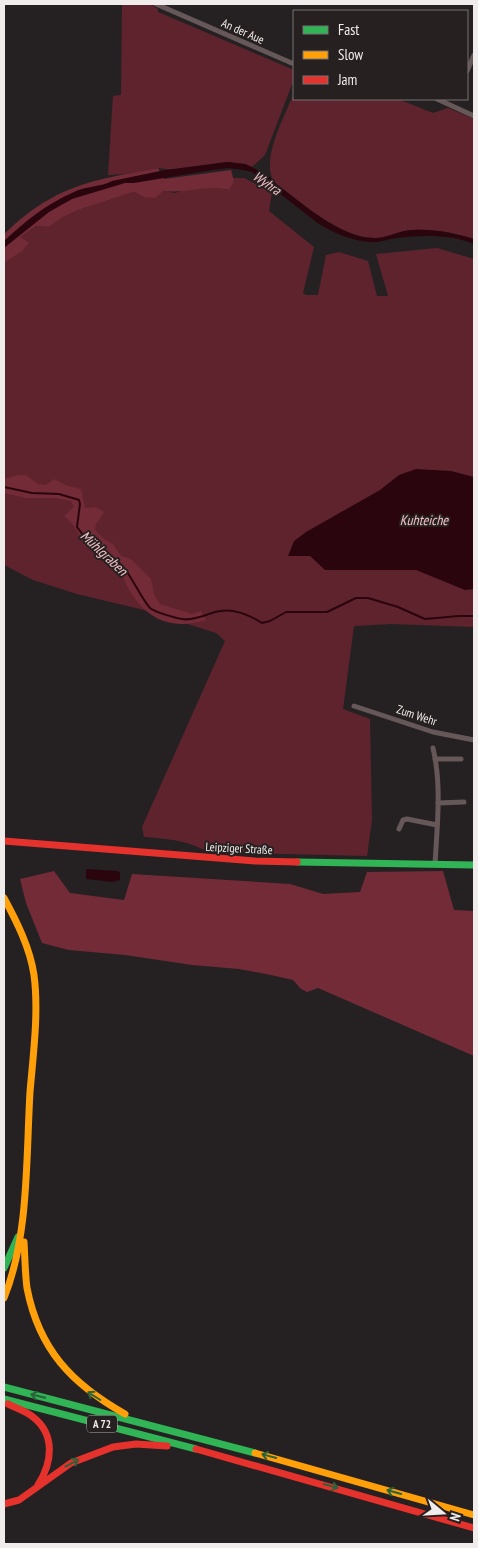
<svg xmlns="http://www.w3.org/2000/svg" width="478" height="1548" font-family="'PT Sans Narrow',sans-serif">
  <rect width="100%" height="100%" fill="#252122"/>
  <!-- green -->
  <g fill="#5f232e">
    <polygon points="122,4 150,4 158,9 158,12 294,70 294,79 265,155 252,167 245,164 227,162 174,170 158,168 125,174 108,175 113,96 121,95"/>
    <path d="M 294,93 L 294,99 L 398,99 L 433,113 L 448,108 L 474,119 L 474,239 C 454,233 435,229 413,230 C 401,230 388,238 376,238 C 341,239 301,202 275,183 C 259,161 285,116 294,93 Z"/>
    <path d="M 233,178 L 244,178 L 272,192 L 269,211 L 314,247 L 303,293 L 306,295 L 318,295 L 326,255 L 339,252 L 368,261 L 377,296 L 388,296 L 376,254 L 437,248 L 474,259 L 474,627 L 391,624 L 354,626 L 343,709 L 370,719 L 372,820 L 367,856 L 208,852 C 186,840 169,839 144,837 L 142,827 L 225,641 L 216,633 L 144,610 L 77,594 L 33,580 L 4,565 L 4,263 L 21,252 L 19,237 L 36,226 L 49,227 L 63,217 L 78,210 L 134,192 L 144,197 L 163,191 L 175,193 L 186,189 L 218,187 L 228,190 L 234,181 Z"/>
  </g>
  <!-- forest -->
  <g fill="#732b38">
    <path d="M 158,168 L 164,179 L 231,170 L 234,181 L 229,190 C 207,184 185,194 163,191 L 155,198 L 144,197 L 134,192 L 78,210 L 63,217 L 49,227 L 36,226 L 20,237 L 29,243 L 21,252 L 4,263 L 4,234 C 18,221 33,208 50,199 C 83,180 121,175 158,168 Z"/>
    <path d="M 18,475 L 26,475 L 38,484 L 46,485 L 54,479 L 68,486 L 81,489 L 85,508 L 96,507 L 104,512 L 96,524 L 95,530 L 105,540 L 113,544 L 121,556 L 131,559 L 151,579 L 154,594 L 160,604 L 192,614 L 201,611 L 206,620 C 170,631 145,619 127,586 C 125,582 124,578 122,575 C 119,571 114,569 111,565 C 102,557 95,550 84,545 C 80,534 74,524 64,516 L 74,507 L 71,501 L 55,498 L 26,498 L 4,493 L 4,479 Z"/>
    <polygon points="54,871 70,893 124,900 132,874 290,884 323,894 360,892 367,872 443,871 454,910 474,911 474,1056 318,988 307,992 301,989 293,980 271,975 239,969 192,965 125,955 69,950 42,943 26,903 20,879"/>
  </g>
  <!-- water -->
  <g fill="#2a050d">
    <path d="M 227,162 L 245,164 L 252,167 L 271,178 L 275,183 C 301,202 341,239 375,238 C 388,238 400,230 413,230 C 435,229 454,233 474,239 L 474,244 C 450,234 422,235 397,238 C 388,239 379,243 370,242 C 352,241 334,233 319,224 L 252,172 L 243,170 L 228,168 L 212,170 L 134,183 L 125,183 L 72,199 L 49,212 L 4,248 L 4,241 C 24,222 48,203 74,192 C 86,186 101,187 112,181 L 165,170 Z"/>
    <polygon points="416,469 451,471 474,477 474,589 465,590 416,570 325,570 310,556 288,556 294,541 306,532 380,490 399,475"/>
    <polygon points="86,869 118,871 120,873 120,880 113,882 86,879"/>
  </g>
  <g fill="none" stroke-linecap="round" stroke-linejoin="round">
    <!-- stream -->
    <path stroke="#2a050d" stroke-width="2" d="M 4,487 L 32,493 L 59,494 L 79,500 L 80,504 L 77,527 C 89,546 111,552 125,569 C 132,578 143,601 150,608 C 155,612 175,618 182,619 C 193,621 205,615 215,612 C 232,607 248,614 262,623 L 270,621 L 286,612 L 327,612 L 356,598 L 368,598 L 398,607 L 425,619 L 459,616 L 474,616"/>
    <!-- street -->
    <g stroke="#665759" stroke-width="5">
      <polyline points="156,4 294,64"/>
      <polyline points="467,71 474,55"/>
      <polyline points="437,99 474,116"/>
      <polyline points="354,706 433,732 474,740"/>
      <path d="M 433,748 C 442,786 437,826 435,865"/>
      <polyline points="435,759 461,759"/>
      <polyline points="438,803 464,802"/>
      <polyline points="399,829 403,820 407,819 437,825"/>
    </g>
    <!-- fast -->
    <g stroke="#30b455" stroke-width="7">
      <polyline points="297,862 474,865"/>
      <polyline points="4,1268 18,1237"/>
      <polyline points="4,1387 255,1453"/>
      <polyline points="4,1399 196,1449"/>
    </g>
    <!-- slow -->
    <g stroke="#ff9f0a" stroke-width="7">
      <path d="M 4,898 C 17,922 30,948 34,975 C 39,1012 33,1056 30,1092 C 26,1159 29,1236 4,1298"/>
      <path d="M 24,1242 C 25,1257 25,1273 27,1288 C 39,1350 72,1384 125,1414"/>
      <polyline points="255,1453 474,1515"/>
    </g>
    <!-- jam -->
    <g stroke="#e5322d" stroke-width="7">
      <polyline points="4,841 255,861 297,862"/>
      <path d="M 8,1404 C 16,1408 26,1411 33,1417 C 56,1435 52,1463 38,1485"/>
      <polyline points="196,1449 474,1528"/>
      <polyline points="4,1504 19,1500 71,1463 113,1447 136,1444 167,1446"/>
    </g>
  </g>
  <!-- one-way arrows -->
  <defs><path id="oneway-shaft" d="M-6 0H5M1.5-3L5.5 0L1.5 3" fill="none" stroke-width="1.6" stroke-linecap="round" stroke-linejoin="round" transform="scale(1.25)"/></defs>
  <g stroke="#2a6338">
    <use href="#oneway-shaft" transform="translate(38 1396) rotate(-166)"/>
    <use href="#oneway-shaft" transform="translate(94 1396) rotate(-148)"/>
    <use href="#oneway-shaft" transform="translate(269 1456) rotate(-165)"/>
    <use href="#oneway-shaft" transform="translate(72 1463) rotate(-28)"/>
    <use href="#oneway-shaft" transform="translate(331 1486) rotate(16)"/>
    <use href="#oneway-shaft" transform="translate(394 1492) rotate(-164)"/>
  </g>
  <g text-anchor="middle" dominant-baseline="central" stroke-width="4" stroke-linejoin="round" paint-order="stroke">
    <!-- shield labels -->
    <rect fill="#262021" stroke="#b3afaf" stroke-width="1" x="87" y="1415.5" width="30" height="17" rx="4"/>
    <g font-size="11" font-weight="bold" fill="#f0ecec">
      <text x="102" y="1424">A 72</text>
    </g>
    <!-- street labels -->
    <g font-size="12" fill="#f0ecec" stroke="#262021">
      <text transform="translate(243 31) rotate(24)">An der Aue</text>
      <text transform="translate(417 715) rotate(18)">Zum Wehr</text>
      <text transform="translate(239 848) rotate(3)">Leipziger Straße</text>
    </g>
    <!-- water labels -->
    <g font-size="14" font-style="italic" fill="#f3c1c6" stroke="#262021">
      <text transform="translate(267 183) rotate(35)">Wyhra</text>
      <text x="424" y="520">Kuhteiche</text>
      <text transform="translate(104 553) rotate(43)">Mühlgraben</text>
    </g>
  </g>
  <!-- border -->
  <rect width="478" height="1548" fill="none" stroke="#f0ecec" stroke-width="10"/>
  <!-- legend -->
  <rect x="293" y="10" width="175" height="90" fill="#262021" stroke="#777272"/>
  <rect x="303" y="26" width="25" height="8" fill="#30b455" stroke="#777272"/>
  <text x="338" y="35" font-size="15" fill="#f0ecec">Fast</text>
  <rect x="303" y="51" width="25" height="8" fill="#ff9f0a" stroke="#777272"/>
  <text x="338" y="60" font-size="15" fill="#f0ecec">Slow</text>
  <rect x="303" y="76" width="25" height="8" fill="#e5322d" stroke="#777272"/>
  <text x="338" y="85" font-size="15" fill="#f0ecec">Jam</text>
  <!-- north arrow -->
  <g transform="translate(443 1513) rotate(108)" stroke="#262021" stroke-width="4" paint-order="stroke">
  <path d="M0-4L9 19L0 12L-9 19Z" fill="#f0ecec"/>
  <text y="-8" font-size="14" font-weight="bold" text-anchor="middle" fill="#f0ecec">N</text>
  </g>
</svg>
